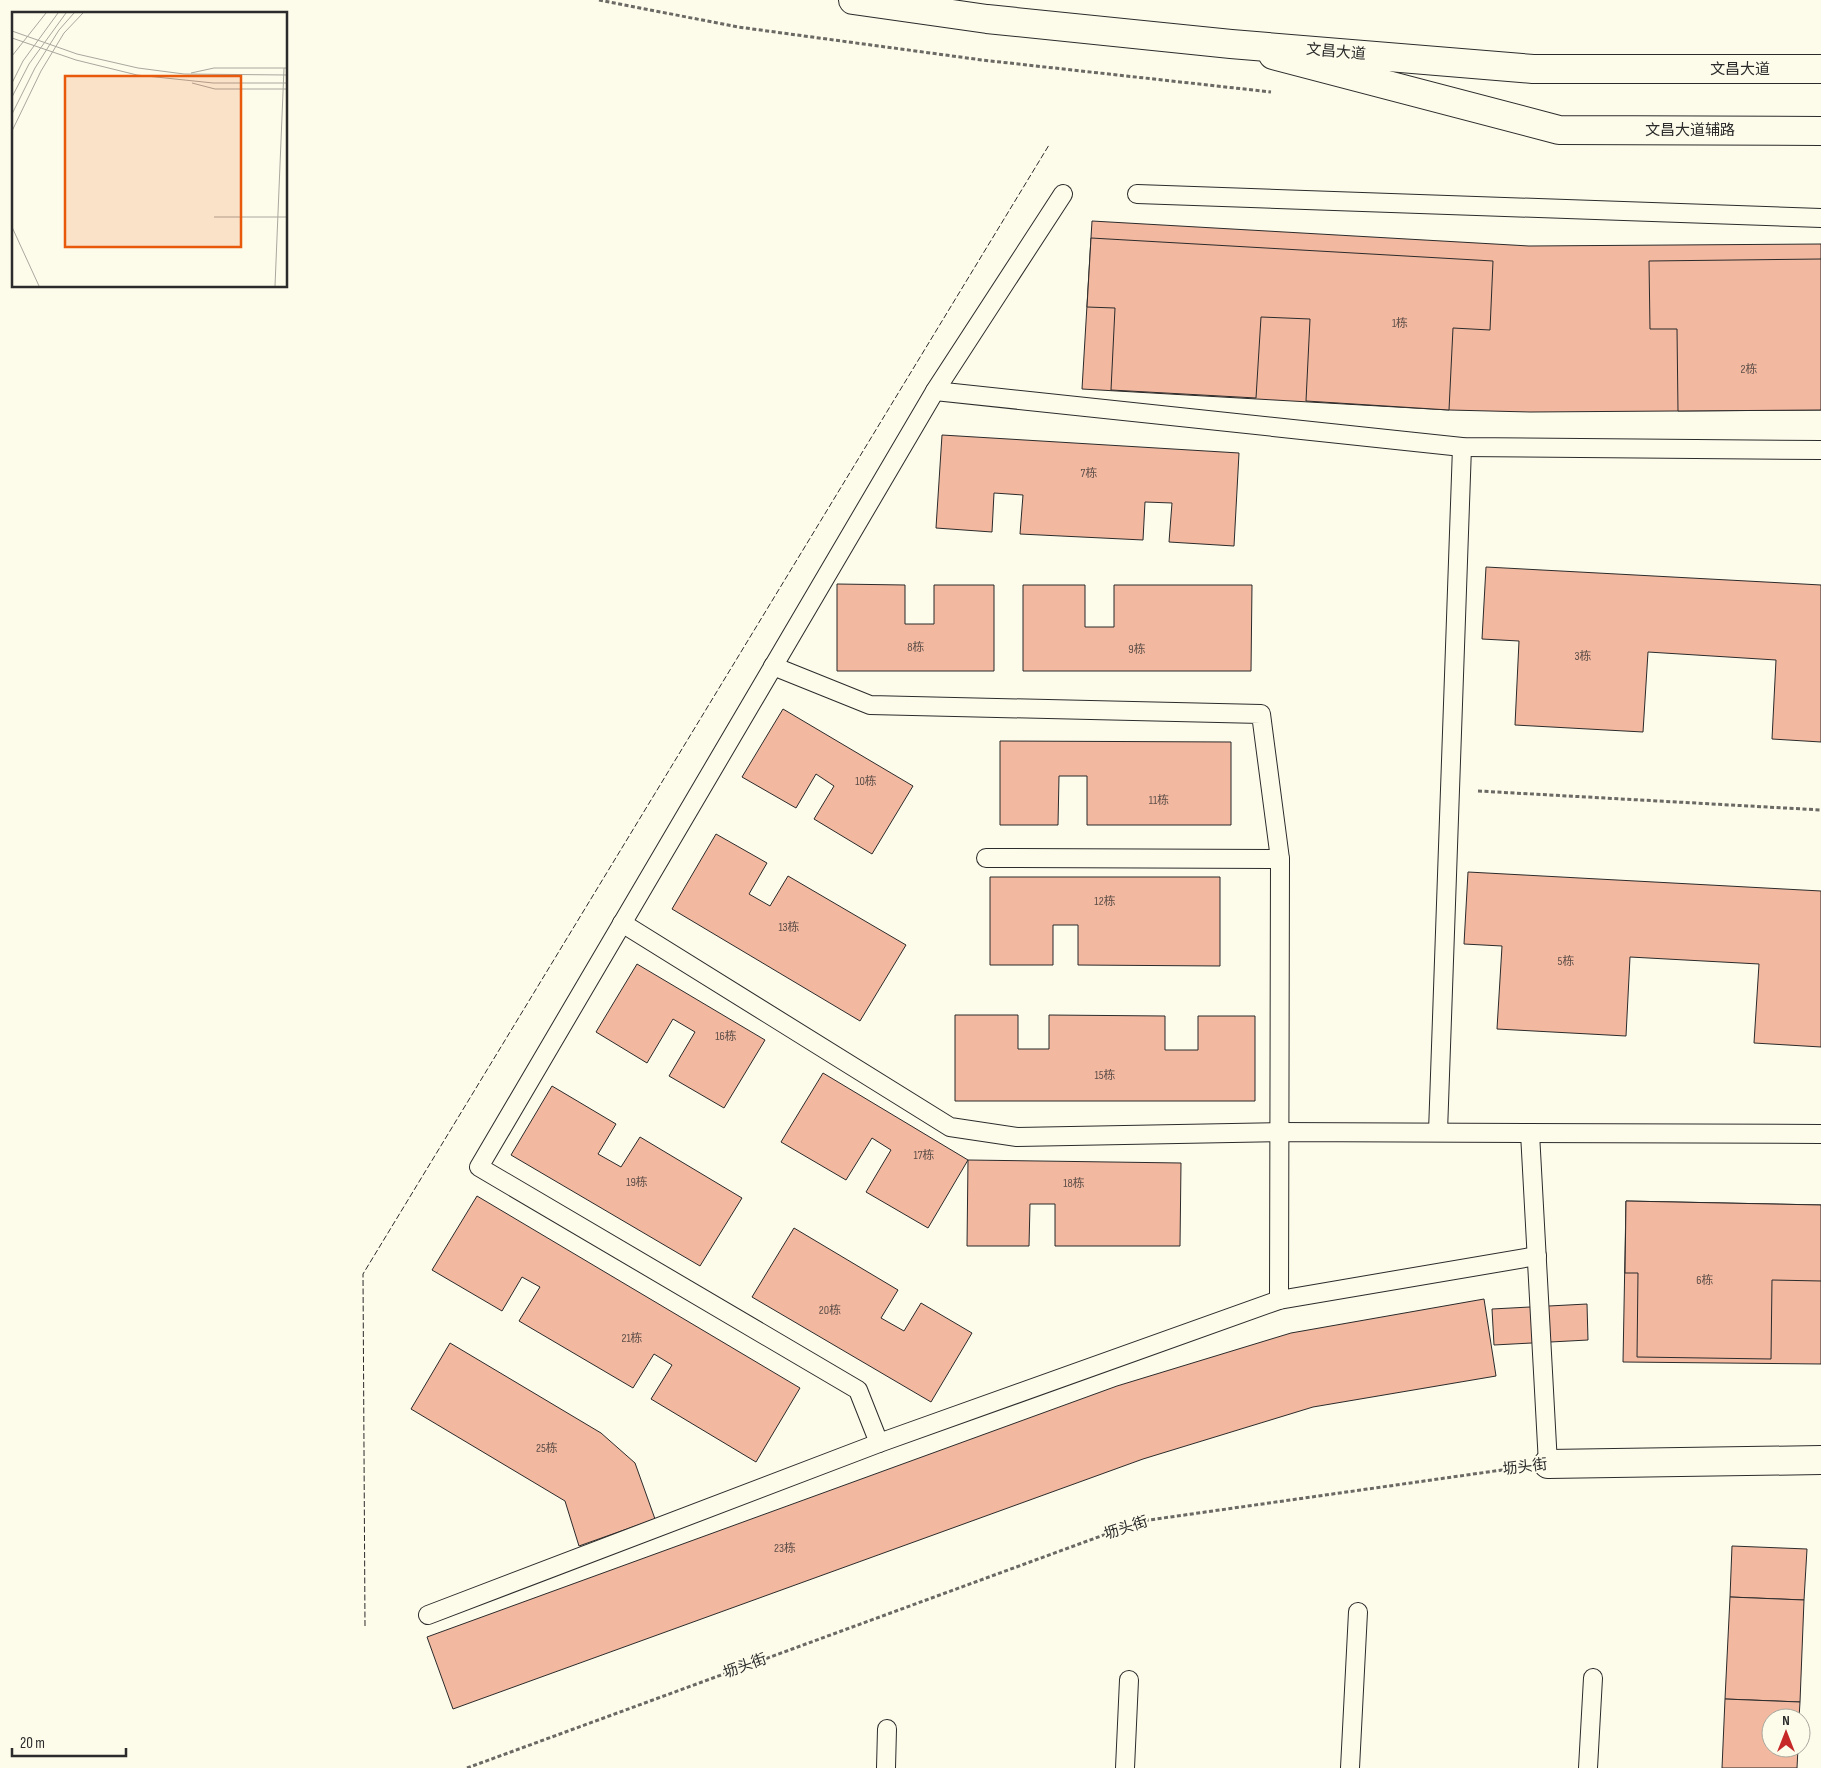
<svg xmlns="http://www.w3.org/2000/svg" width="1821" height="1768" font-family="'Sofia Sans Condensed','Noto Sans SC',sans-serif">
  <rect width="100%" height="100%" fill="#fdfbea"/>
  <!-- building -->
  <g fill="#f2b8a0" stroke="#2b2b2b">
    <polygon points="1092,221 1529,246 1821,244 1821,410 1530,412 1449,410 1082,389"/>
    <polygon points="1091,238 1493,261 1490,330 1453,328 1449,410 1306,401 1310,319 1261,317 1256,398 1111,390 1115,308 1087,307"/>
    <polygon points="1821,259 1821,410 1678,411 1677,329 1650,329 1649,261"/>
    <polygon points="942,435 1239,453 1234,546 1169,542 1172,503 1145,502 1143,540 1020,534 1023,495 994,493 992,532 936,528"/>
    <polygon points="1486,567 1821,585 1821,742 1772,739 1776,660 1648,652 1643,732 1515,725 1519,641 1482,639"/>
    <polygon points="837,584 905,585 905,624 934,624 934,585 994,585 994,671 837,671"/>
    <polygon points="1023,585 1085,585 1085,627 1114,627 1114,585 1252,585 1251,671 1023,671"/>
    <polygon points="783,709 913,786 872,854 814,819 834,786 816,774 796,808 742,777"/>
    <polygon points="1000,741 1231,742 1231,825 1087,825 1087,776 1059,776 1058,825 1000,825"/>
    <polygon points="716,834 767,863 749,894 770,906 788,876 906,945 860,1021 672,909"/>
    <polygon points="1468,872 1821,891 1821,1047 1754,1043 1759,964 1630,957 1626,1036 1497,1029 1502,946 1464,944"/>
    <polygon points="990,877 1220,877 1220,966 1078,965 1078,925 1053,925 1053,965 990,965"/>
    <polygon points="637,964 765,1040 724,1108 669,1076 695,1032 673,1019 647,1063 596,1032"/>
    <polygon points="955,1015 1018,1015 1018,1049 1049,1049 1049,1015 1165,1016 1165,1050 1198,1050 1198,1016 1255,1016 1255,1101 955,1101"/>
    <polygon points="823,1073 968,1160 928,1228 866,1192 891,1150 872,1138 846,1180 781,1142"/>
    <polygon points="552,1086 616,1124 598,1154 621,1167 640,1137 742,1198 700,1266 511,1155"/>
    <polygon points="968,1160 1181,1163 1180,1246 1055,1246 1055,1204 1030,1204 1029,1246 967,1246"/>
    <polygon points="477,1196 800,1388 756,1462 651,1399 672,1365 654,1354 633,1388 519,1321 540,1287 522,1277 502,1311 432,1270"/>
    <polygon points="1626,1201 1821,1205 1821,1364 1623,1362"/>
    <polygon points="1626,1201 1821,1205 1821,1281 1772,1280 1771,1359 1637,1357 1638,1273 1625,1273"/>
    <polygon points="794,1228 898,1290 881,1318 904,1331 921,1303 972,1333 931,1402 752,1297"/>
    <polygon points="1484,1299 1496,1376 1313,1407 1143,1459 453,1709 427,1637 1117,1386 1291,1333"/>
    <polygon points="1587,1304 1588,1340 1494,1345 1492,1309"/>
    <polygon points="450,1343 601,1433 635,1463 655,1519 579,1546 565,1501 411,1409"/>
    <polygon points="1732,1546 1807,1549 1804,1600 1730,1597"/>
    <polygon points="1730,1597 1804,1600 1800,1702 1725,1699"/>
    <polygon points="1725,1699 1800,1702 1799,1718 1771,1718 1771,1748 1798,1748 1797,1768 1722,1768"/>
  </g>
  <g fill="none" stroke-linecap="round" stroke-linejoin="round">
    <defs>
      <g id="service">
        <polyline points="1063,194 935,391 1462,447 1821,450"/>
        <polyline points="1137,194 1821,218"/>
        <polyline points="773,666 870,705 1261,714 1280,859 1279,1300"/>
        <polyline points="986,858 1280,859"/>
        <polyline points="622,923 950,1127 1017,1137 1279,1132 1821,1134"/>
        <polyline points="1438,1132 1462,447"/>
        <polyline points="1530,1133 1548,1464"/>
        <polyline points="879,1443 858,1390 479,1167 935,391"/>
        <polyline points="428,1615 879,1443 1279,1300 1537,1256"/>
        <polyline points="886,1768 887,1729"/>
        <polyline points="1125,1768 1129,1680"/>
        <polyline points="1350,1768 1358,1612"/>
        <polyline points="1588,1768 1593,1678"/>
      </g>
      <polyline id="minor" points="1548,1464 1821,1460"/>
      <polyline id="tertiary" points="1273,55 1559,130 1821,131"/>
      <polyline id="primary" points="853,0 987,19 1231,44 1533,69 1821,69"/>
    </defs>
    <!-- service casing -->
    <use href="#service" stroke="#2b2b2b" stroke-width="20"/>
    <!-- minor casing -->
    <use href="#minor" stroke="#2b2b2b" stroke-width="30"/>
    <!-- tertiary casing -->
    <use href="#tertiary" stroke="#2b2b2b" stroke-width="30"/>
    <!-- primary casing -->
    <use href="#primary" stroke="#2b2b2b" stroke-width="30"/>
    <!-- path -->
    <g stroke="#6a6964" stroke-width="3" stroke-dasharray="4 2.5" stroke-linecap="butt">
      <polyline points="599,0 738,27 982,60 1271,92"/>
      <polyline points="1478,791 1821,810"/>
      <polyline points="467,1768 1142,1521 1516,1468"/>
    </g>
    <!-- service -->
    <use href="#service" stroke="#fdfbea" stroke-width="18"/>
    <!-- minor -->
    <use href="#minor" stroke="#fdfbea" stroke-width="28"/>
    <!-- tertiary -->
    <use href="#tertiary" stroke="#fdfbea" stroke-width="28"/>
    <!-- primary -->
    <use href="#primary" stroke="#fdfbea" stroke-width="28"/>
    <!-- fence -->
    <polyline stroke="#2b2b2b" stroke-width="1" stroke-dasharray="6 2.5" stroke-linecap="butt" points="365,1626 363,1274 1049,145"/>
  </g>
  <g text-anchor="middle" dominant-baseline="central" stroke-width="4" stroke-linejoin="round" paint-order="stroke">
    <!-- number labels -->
    <g font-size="12" fill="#5d4e48">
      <text x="1400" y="323">1栋</text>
      <text x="1749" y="369">2栋</text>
      <text x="1089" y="473">7栋</text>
      <text x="916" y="647">8栋</text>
      <text x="1137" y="649">9栋</text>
      <text x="1583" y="656">3栋</text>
      <text x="866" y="781">10栋</text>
      <text x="1159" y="800">11栋</text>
      <text x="1105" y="901">12栋</text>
      <text x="789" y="927">13栋</text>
      <text x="1566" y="961">5栋</text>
      <text x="726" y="1036">16栋</text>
      <text x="1105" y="1075">15栋</text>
      <text x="924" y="1155">17栋</text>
      <text x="637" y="1182">19栋</text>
      <text x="1074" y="1183">18栋</text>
      <text x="1705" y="1280">6栋</text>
      <text x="830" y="1310">20栋</text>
      <text x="632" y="1338">21栋</text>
      <text x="547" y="1448">25栋</text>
      <text x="785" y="1548">23栋</text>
    </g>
    <!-- street labels -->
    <g font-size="15" fill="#2b2b2b" stroke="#fdfbea">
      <text transform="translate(1336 52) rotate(5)">文昌大道</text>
      <text x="1740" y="69">文昌大道</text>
      <text x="1690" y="130">文昌大道辅路</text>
      <text transform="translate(1525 1467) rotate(-7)">坜头街</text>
      <text transform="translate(1126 1528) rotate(-18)">坜头街</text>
      <text transform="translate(745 1666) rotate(-20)">坜头街</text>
    </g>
  </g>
  <!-- overview -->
  <g transform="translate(12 12)">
    <rect width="275" height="275" fill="#fdfbea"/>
    <path fill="none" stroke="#a9a89e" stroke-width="1" d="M 0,19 L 65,42 L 126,56 L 172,62 L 275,63M 0,26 L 64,48 L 125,63 L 201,71 L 275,71M 0,44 L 34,1M 179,61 L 202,56 L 275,56M 0,71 L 11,49 L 46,1M 180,71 L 203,77 L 275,77M 0,85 L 17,52 L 54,1M 0,102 L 23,56 L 47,18 L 62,1M 0,119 L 29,59 L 52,21 L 71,1M 202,205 L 275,205M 0,215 L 27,274M 263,274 L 272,56"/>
    <path fill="#e8590c" fill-opacity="0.15" stroke="#e8590c" stroke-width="2.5" d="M 53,64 L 229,64 L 229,235 L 53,235 Z"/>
    <rect width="275" height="275" fill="none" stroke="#2b2b2b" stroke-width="2.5"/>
  </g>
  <!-- north arrow -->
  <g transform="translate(1786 1733)"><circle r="24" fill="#fdfbea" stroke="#a9a89e"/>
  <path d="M0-4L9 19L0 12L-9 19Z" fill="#c62828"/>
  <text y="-8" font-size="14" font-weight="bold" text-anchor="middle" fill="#2b2b2b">N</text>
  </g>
  <!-- scale -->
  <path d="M12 1748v8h114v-8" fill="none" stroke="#2b2b2b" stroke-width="2.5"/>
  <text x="20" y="1748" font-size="15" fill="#2b2b2b" stroke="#fdfbea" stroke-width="4" paint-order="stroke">20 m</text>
</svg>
